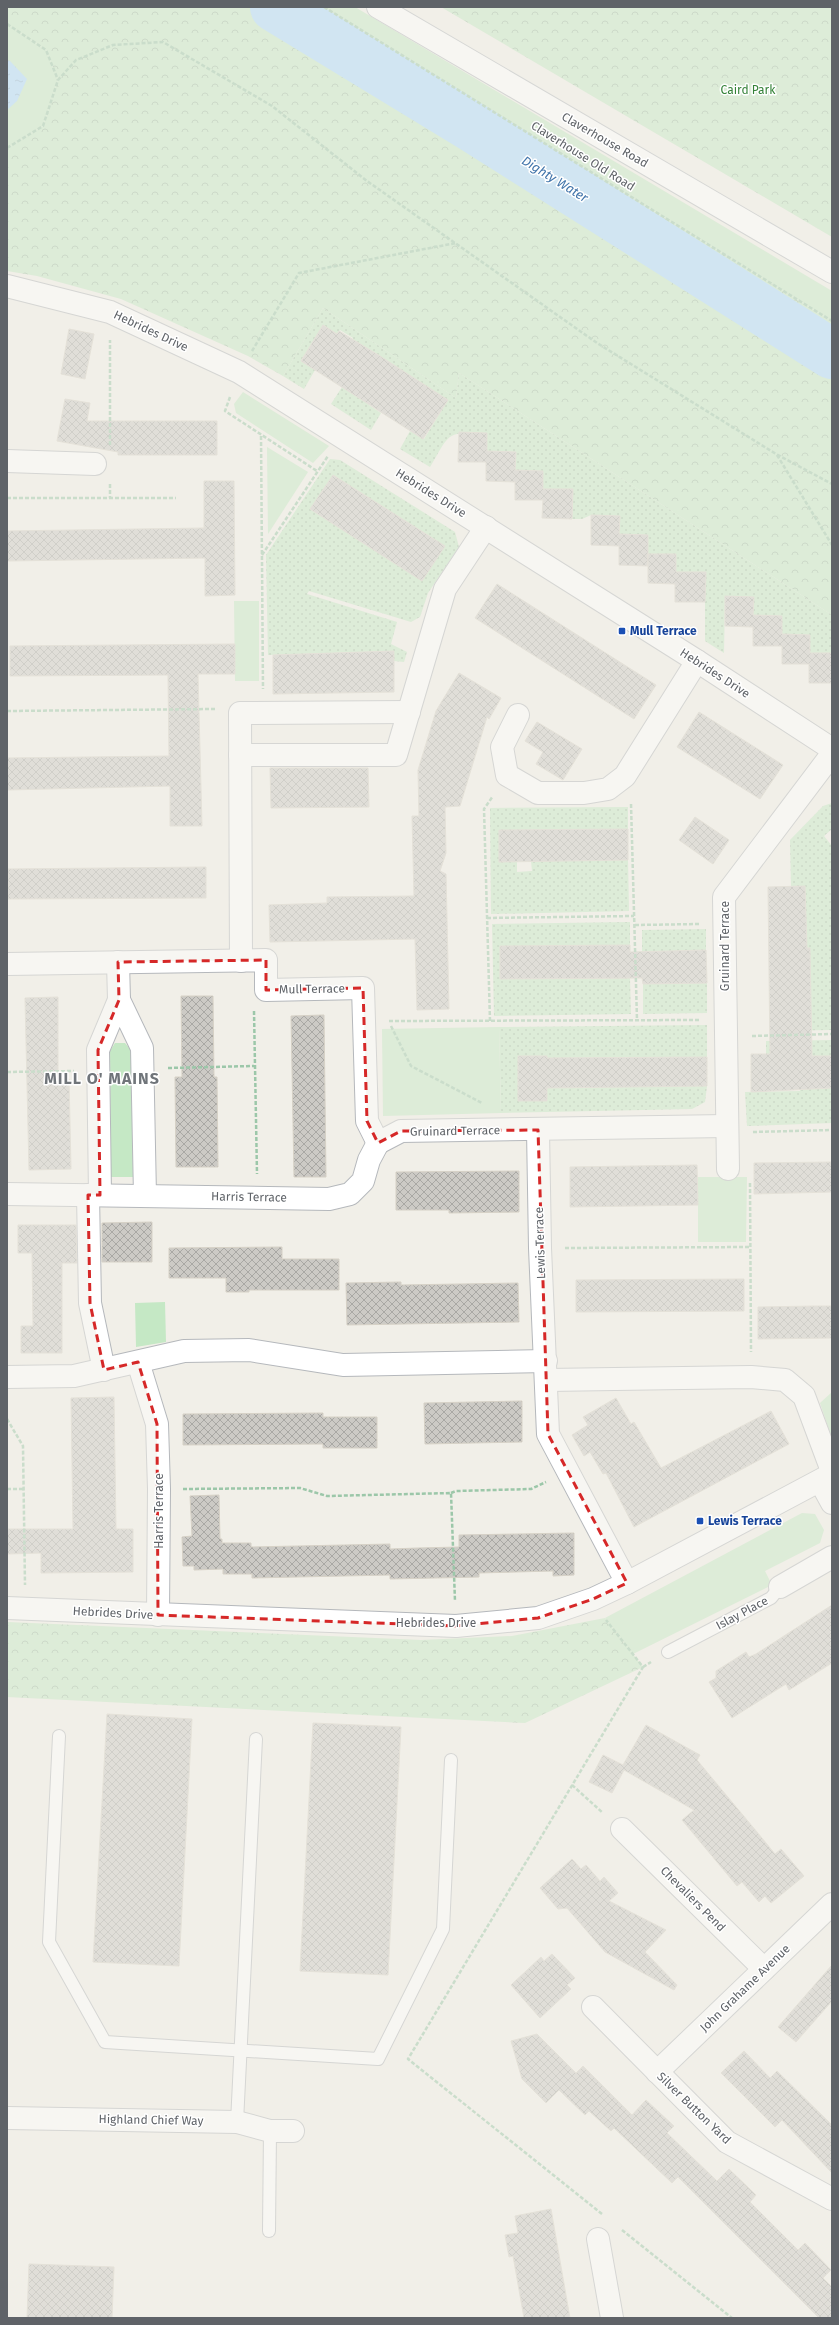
<svg xmlns="http://www.w3.org/2000/svg" width="839" height="2325" font-family="'Fira Sans',sans-serif">
  <defs>
    <pattern id="forest-crowns" width="20" height="18" patternUnits="userSpaceOnUse"><rect width="20" height="18" fill="#c5e8c5"/><path d="M2 6a3 3 0 1 1 6 0M12 15a3 3 0 1 1 6 0" fill="none" stroke="#a3c0a4"/></pattern>
    <pattern id="garden-dots" width="8" height="8" patternUnits="userSpaceOnUse"><rect width="8" height="8" fill="#c5e8c5"/><path d="M2 2h.1M6 6h.1" fill="none" stroke="#a3c0a4" stroke-width="1.8" stroke-linecap="round"/></pattern>
    <pattern id="water-ripples" width="26" height="14" patternUnits="userSpaceOnUse"><rect width="26" height="14" fill="#aadaff"/><path d="M2 4q2-2 4 0t4 0M15 11q2-2 4 0t4 0" fill="none" stroke="#8eb4d2"/></pattern>
    <pattern id="building-cross-hatch" width="8" height="8" patternUnits="userSpaceOnUse"><rect width="8" height="8" fill="#cccac5"/><path d="M0 0l8 8M0 8l8-8" fill="none" stroke="#a9a8a4"/></pattern>
  </defs>
  <rect width="100%" height="100%" fill="#f1efe8"/>
  <!-- grass -->
  <g fill="#c5e8c5">
    <polygon points="324,7 355,7 832,291 832,321"/>
    <polygon points="7,24 46,50 58,80 43,126 7,148"/>
    <polygon points="243,392 329,446 313,463 236,413 234,404"/>
    <polygon points="267,447 308,472 268,534"/>
    <polygon points="234,601 259,601 259,681 235,681"/>
    <polygon points="499,1027 501,1113 383,1116 382,1029"/>
    <polygon points="115,1043 125,1043 131,1050 133,1177 111,1177 110,1051"/>
    <polygon points="698,1177 747,1177 746,1242 698,1242"/>
    <polygon points="165,1302 166,1342 136,1347 135,1303"/>
    <polygon points="832,1392 832,1439 820,1403"/>
    <polygon points="802,1513 815,1514 824,1530 820,1543 765,1571 772,1585 633,1654 605,1618"/>
  </g>
  <!-- forest -->
  <g fill="url(#forest-crowns)">
    <polygon points="7,7 324,7 832,321 832,615 459,373 456,398 323,308 283,376 248,356 121,299 37,276 7,271 7,148 43,126 58,80 46,50 7,24"/>
    <polygon points="441,7 832,7 832,237"/>
    <polygon points="605,1618 643,1667 525,1723 7,1697 7,1622 421,1640 512,1636"/>
  </g>
  <!-- garden -->
  <g fill="url(#garden-dots)">
    <path d="M 323,308 L 456,398 L 459,373 L 832,615 L 832,653 L 810,653 L 810,635 L 782,634 L 782,616 L 753,615 L 753,597 L 725,596 L 724,653 L 705,641 L 705,573 L 676,572 L 676,554 L 648,554 L 648,535 L 619,534 L 619,516 L 591,515 L 582,519 L 572,519 L 573,489 L 543,489 L 543,471 L 515,470 L 516,452 L 487,451 L 487,433 C 445,432 451,432 430,467 L 400,449 L 410,431 L 424,439 L 448,400 L 391,370 L 369,405 L 381,413 L 371,430 L 331,404 L 342,387 L 356,395 L 380,356 L 367,348 L 365,351 L 351,342 L 353,338 L 340,330 L 337,334 L 323,325 L 301,361 L 315,370 L 304,389 L 283,376 Z"/>
    <polygon points="330,459 340,460 455,532 459,547 428,593 420,617 411,622 309,591 307,594 397,622 391,644 407,652 404,662 394,661 394,651 268,655 266,555"/>
    <polygon points="832,803 832,829 824,836 832,846 832,1030 770,1031 769,949 806,935 805,886 791,886 790,840 823,806"/>
    <polygon points="628,807 628,829 499,830 499,862 517,861 517,872 532,871 531,861 628,860 629,911 491,914 490,808"/>
    <polygon points="630,922 630,945 500,947 500,979 630,978 631,1014 494,1016 492,924"/>
    <polygon points="706,929 706,950 642,952 642,930"/>
    <polygon points="707,983 707,1013 643,1014 643,984"/>
    <polygon points="707,1025 707,1057 551,1058 590,1087 707,1086 705,1102 692,1109 501,1113 499,1027"/>
    <polygon points="832,1040 832,1123 747,1126 745,1092 800,1091 799,1054 766,1054 766,1041"/>
  </g>
  <!-- water -->
  <polygon fill="url(#water-ripples)" points="7,60 10,61 27,79 17,101 7,110"/>
  <g fill="none" stroke-linecap="round" stroke-linejoin="round">
    <!-- river -->
    <polyline stroke="#aadaff" stroke-width="50" points="275,7 472,127 832,354"/>
  </g>
  <!-- building -->
  <g fill="url(#building-cross-hatch)" stroke="#d6d1c6">
    <polygon points="323,325 337,334 339,331 380,356 448,400 423,439 301,361"/>
    <polygon points="69,329 94,334 85,379 61,374"/>
    <polygon points="65,399 90,403 87,421 217,421 217,455 118,455 118,452 57,441"/>
    <polygon points="459,432 487,433 487,451 516,452 515,470 543,471 543,489 573,489 572,519 542,518 543,500 515,500 515,482 486,481 486,462 458,462"/>
    <polygon points="333,475 445,546 422,581 310,509"/>
    <polygon points="204,481 234,481 235,595 205,596 205,558 7,561 7,531 204,528"/>
    <polygon points="591,515 620,516 619,534 648,535 648,566 619,565 619,546 591,545"/>
    <polygon points="648,554 676,554 676,572 706,572 705,602 675,602 675,584 648,583"/>
    <polygon points="497,584 656,685 634,719 475,618"/>
    <polygon points="725,596 754,597 753,615 782,616 782,634 810,635 810,653 832,653 832,683 809,683 809,664 782,664 782,646 753,646 753,627 725,626"/>
    <polygon points="235,644 235,674 198,674 202,826 170,826 170,786 7,790 7,758 169,756 168,675 10,676 10,646"/>
    <polygon points="394,651 394,692 273,694 273,655"/>
    <polygon points="459,673 501,698 489,719 487,717 460,806 445,807 446,853 440,871 446,874 449,1009 417,1010 415,939 270,942 269,905 327,903 327,897 414,896 412,816 419,816 418,770 436,711"/>
    <polygon points="699,712 783,765 760,799 677,747"/>
    <polygon points="537,722 582,749 563,780 536,764 543,752 525,741"/>
    <polygon points="270,768 368,768 369,807 271,808"/>
    <polygon points="695,817 729,840 713,864 679,840"/>
    <polygon points="628,829 628,860 499,862 499,830"/>
    <polygon points="206,867 206,898 8,899 8,869"/>
    <polygon points="805,886 807,948 810,948 812,1056 832,1056 832,1088 751,1092 751,1054 770,1054 768,887"/>
    <polygon points="630,945 630,952 706,950 707,983 643,984 642,978 500,979 500,946"/>
    <polygon points="181,996 213,996 214,1077 217,1077 218,1167 176,1167 175,1077 182,1077"/>
    <polygon points="58,997 58,1079 69,1079 71,1169 29,1170 25,998"/>
    <polygon points="324,1015 326,1177 294,1177 291,1016"/>
    <polygon points="518,1056 547,1056 547,1058 707,1057 707,1086 547,1088 547,1101 518,1101"/>
    <polygon points="832,1162 832,1192 754,1194 754,1163"/>
    <polygon points="697,1165 698,1205 570,1207 570,1167"/>
    <polygon points="519,1171 519,1212 449,1213 449,1210 396,1210 396,1172"/>
    <polygon points="152,1222 152,1262 102,1262 102,1223"/>
    <polygon points="18,1225 76,1225 77,1263 62,1263 62,1353 21,1353 21,1326 33,1326 32,1253 18,1253"/>
    <polygon points="282,1247 282,1259 339,1259 339,1290 249,1290 249,1292 226,1292 226,1278 169,1278 169,1248"/>
    <polygon points="744,1279 744,1311 576,1312 576,1280"/>
    <polygon points="401,1282 401,1285 518,1283 519,1322 347,1325 346,1283"/>
    <polygon points="815,1306 832,1306 832,1338 758,1339 758,1307"/>
    <polygon points="114,1397 116,1529 133,1529 133,1572 41,1573 41,1553 7,1554 7,1529 73,1529 71,1398"/>
    <polygon points="616,1398 631,1424 634,1422 661,1468 771,1411 789,1444 634,1527 606,1473 603,1474 590,1452 584,1456 572,1435 588,1425 583,1417"/>
    <polygon points="522,1401 522,1442 425,1444 424,1403"/>
    <polygon points="323,1413 323,1417 377,1417 377,1448 323,1448 323,1444 183,1445 183,1414"/>
    <polygon points="219,1495 220,1539 222,1539 222,1543 251,1543 251,1547 390,1544 390,1549 418,1548 459,1547 459,1535 574,1533 574,1575 553,1576 553,1571 479,1573 479,1577 390,1579 390,1575 252,1578 252,1574 223,1574 223,1569 194,1570 194,1566 183,1566 182,1537 192,1536 190,1496"/>
    <polygon points="832,1605 832,1663 789,1690 786,1684 732,1718 709,1682 716,1678 716,1671 746,1652 749,1657 756,1654"/>
    <polygon points="107,1714 192,1719 179,1966 93,1962"/>
    <polygon points="313,1723 401,1727 388,1975 300,1971"/>
    <polygon points="646,1725 700,1755 697,1760 757,1832 775,1854 781,1849 804,1876 771,1903 765,1896 759,1902 742,1882 737,1886 682,1820 694,1810 624,1770 612,1793 589,1782 603,1755 623,1765"/>
    <polygon points="572,1859 581,1869 586,1865 600,1881 604,1877 618,1893 609,1901 666,1930 645,1952 677,1985 674,1990 605,1952 567,1908 558,1909 540,1888"/>
    <polygon points="552,1954 575,1978 567,1985 571,1989 540,2018 511,1985 541,1957 544,1961"/>
    <polygon points="832,1965 832,2001 796,2042 778,2027"/>
    <polygon points="537,2034 576,2073 583,2066 632,2115 646,2100 674,2126 667,2133 717,2181 729,2169 756,2195 750,2202 798,2250 805,2243 831,2270 823,2278 832,2287 832,2318 819,2318 678,2177 672,2183 614,2128 611,2131 589,2111 585,2115 559,2090 546,2103 522,2079 511,2041"/>
    <polygon points="744,2051 770,2078 777,2071 832,2125 832,2173 782,2120 775,2127 721,2073"/>
    <polygon points="551,2209 570,2318 524,2318 513,2256 509,2257 505,2235 518,2233 515,2216"/>
    <polygon points="29,2264 114,2267 112,2318 27,2318"/>
  </g>
  <g fill="none" stroke-linecap="round" stroke-linejoin="round">
    <defs>
      <g id="lane">
        <polyline points="668,1652 771,1598 780,1587"/>
        <polyline points="59,1736 49,1942 105,2042 378,2059 443,1929 451,1760"/>
        <polyline points="237,2122 256,1739"/>
        <polyline points="269,2231 270,2131"/>
      </g>
      <g id="street">
        <polyline points="7,286 110,312 239,372 697,661 832,749"/>
        <polyline points="7,461 95,464"/>
        <polyline points="518,715 502,747 507,775 538,793 584,793 608,789 625,776 697,661"/>
        <polyline points="240,755 396,755 445,589 486,527"/>
        <polyline points="241,961 240,713 409,712"/>
        <polyline points="118,962 119,1000"/>
        <polyline points="7,964 266,960 266,990 363,988 367,1121 378,1143"/>
        <polyline points="538,1130 540,1248 548,1434 627,1583"/>
        <polyline points="378,1143 401,1131 727,1126"/>
        <polyline points="728,1169 724,897 832,754"/>
        <polyline points="7,1194 329,1199 350,1194 363,1181 369,1160 378,1143"/>
        <polyline points="88,1195 90,1303 104,1370"/>
        <polyline points="100,1195 98,1050 119,1000 142,1048 145,1196"/>
        <polyline points="138,1362 157,1424 159,1489 158,1615"/>
        <polyline points="7,1377 74,1376 184,1351 249,1350 343,1365 546,1361"/>
        <polyline points="547,1380 751,1377 785,1380 804,1396 832,1471"/>
        <polyline points="820,1481 832,1503"/>
        <polyline points="780,1587 832,1557"/>
        <polyline points="7,1608 456,1626 538,1618 593,1599 627,1583 832,1474"/>
        <polyline points="622,1829 764,1969"/>
        <polyline points="593,2007 727,2142 832,2199"/>
        <polyline points="657,2072 832,1904"/>
        <polyline points="7,2118 237,2122 270,2131 293,2131"/>
        <polyline points="598,2239 612,2318"/>
      </g>
      <polyline id="secondary" points="378,7 832,272"/>
    </defs>
    <!-- lane casing -->
    <use href="#lane" stroke="#b5b8bc" stroke-width="14"/>
    <!-- street casing -->
    <use href="#street" stroke="#b5b8bc" stroke-width="24"/>
    <!-- secondary casing -->
    <use href="#secondary" stroke="#b6babf" stroke-width="24"/>
    <!-- path -->
    <g stroke="#9cc7a9" stroke-width="2.5" stroke-dasharray="4 2" stroke-linecap="butt">
      <polyline points="324,7 832,321"/>
      <polyline points="7,24 46,50 58,80"/>
      <polyline points="7,148 43,126 58,80 76,60 113,45 163,42 272,106 367,181 597,343 776,454 832,484"/>
      <polyline points="252,351 299,273 456,243"/>
      <polyline points="230,397 225,411 317,471"/>
      <polyline points="261,436 263,689"/>
      <polyline points="110,445 110,340"/>
      <polyline points="777,455 832,545"/>
      <polyline points="110,484 110,498"/>
      <polyline points="7,498 176,498"/>
      <polyline points="262,555 328,456"/>
      <polyline points="7,711 216,709"/>
      <polyline points="631,804 637,1020"/>
      <polyline points="487,918 634,916"/>
      <polyline points="635,925 700,924"/>
      <polyline points="254,1011 257,1174"/>
      <polyline points="389,1021 700,1020"/>
      <polyline points="490,1021 484,809 493,796"/>
      <polyline points="391,1026 411,1066 482,1103"/>
      <polyline points="752,1036 832,1034"/>
      <polyline points="168,1068 254,1066"/>
      <polyline points="7,1072 74,1071"/>
      <polyline points="753,1132 832,1130"/>
      <polyline points="750,1183 751,1352"/>
      <polyline points="565,1248 750,1247"/>
      <polyline points="7,1419 23,1446 25,1585"/>
      <polyline points="7,1489 23,1489"/>
      <polyline points="183,1489 300,1488 327,1496 451,1493 455,1601"/>
      <polyline points="451,1493 456,1491 531,1489 546,1482"/>
      <polyline points="643,1667 651,1662"/>
      <polyline points="572,1785 603,1813"/>
      <polyline points="602,2214 408,2059 643,1667 606,1620"/>
      <polyline points="622,2230 732,2318"/>
    </g>
    <!-- lane -->
    <use href="#lane" stroke="#fff" stroke-width="12"/>
    <!-- street -->
    <use href="#street" stroke="#fff" stroke-width="22"/>
    <!-- secondary -->
    <use href="#secondary" stroke="#fff" stroke-width="22"/>
  </g>
  <!-- marked area -->
  <path d="M0 0H839V2325H0ZM 266,960 L 266,990 L 363,988 L 367,1121 L 378,1143 L 401,1131 L 538,1130 L 548,1434 L 627,1583 L 593,1599 L 538,1618 L 456,1626 L 158,1615 L 157,1424 L 138,1362 L 104,1370 L 90,1303 L 88,1195 L 100,1195 L 98,1050 L 119,1000 L 118,962 Z" fill="#f1efe8" fill-opacity=".55" fill-rule="evenodd"/>
  <path fill="none" stroke="#d62828" stroke-width="3" stroke-dasharray="8 5" stroke-linejoin="round" d="M 266,960 L 266,990 L 363,988 L 367,1121 L 378,1143 L 401,1131 L 538,1130 L 548,1434 L 627,1583 L 593,1599 L 538,1618 L 456,1626 L 158,1615 L 157,1424 L 138,1362 L 104,1370 L 90,1303 L 88,1195 L 100,1195 L 98,1050 L 119,1000 L 118,962 Z"/>
  <!-- markers -->
  <g fill="#1a4fb4" stroke="#fff" stroke-width="1.5">
    <rect x="618" y="627" width="8" height="8" rx="2"/>
    <rect x="696" y="1517" width="8" height="8" rx="2"/>
  </g>
  <g text-anchor="middle" dominant-baseline="central" stroke-width="3" stroke-linejoin="round" paint-order="stroke">
    <!-- park labels -->
    <g font-size="12" fill="#348238" stroke="#fff">
      <text x="748" y="90">Caird Park</text>
    </g>
    <!-- street labels -->
    <g font-size="12" fill="#5f6368" stroke="#fff">
      <text transform="translate(605 140) rotate(30)">Claverhouse Road</text>
      <text transform="translate(583 156) rotate(32)">Claverhouse Old Road</text>
      <text transform="translate(151 331) rotate(25)">Hebrides Drive</text>
      <text transform="translate(431 493) rotate(32)">Hebrides Drive</text>
      <text transform="translate(715 673) rotate(33)">Hebrides Drive</text>
      <text transform="translate(725 946) rotate(-90)">Gruinard Terrace</text>
      <text transform="translate(312 989) rotate(-1)">Mull Terrace</text>
      <text transform="translate(455 1131) rotate(-1)">Gruinard Terrace</text>
      <text transform="translate(249 1197) rotate(1)">Harris Terrace</text>
      <text transform="translate(540 1243) rotate(-92)">Lewis Terrace</text>
      <text transform="translate(159 1511) rotate(-90)">Harris Terrace</text>
      <text transform="translate(113 1613) rotate(3)">Hebrides Drive</text>
      <text transform="translate(742 1613) rotate(-28)">Islay Place</text>
      <text x="436" y="1623">Hebrides Drive</text>
      <text transform="translate(693 1899) rotate(45)">Chevaliers Pend</text>
      <text transform="translate(745 1988) rotate(-44)">John Grahame Avenue</text>
      <text transform="translate(694 2108) rotate(44)">Silver Button Yard</text>
      <text transform="translate(151 2120) rotate(1)">Highland Chief Way</text>
    </g>
    <!-- transit labels -->
    <g font-size="12" font-weight="bold" fill="#164399" stroke="#fff" text-anchor="start">
      <text x="630" y="631">Mull Terrace</text>
      <text x="708" y="1521">Lewis Terrace</text>
    </g>
    <!-- water labels -->
    <g font-size="13" font-style="italic" fill="#4174aa" stroke="#fff">
      <text transform="translate(555 179) rotate(32)">Dighty Water</text>
    </g>
    <!-- district labels -->
    <g font-size="16" font-weight="bold" letter-spacing="1" fill="#70757a" stroke="#fff">
      <text x="102" y="1078">MILL O' MAINS</text>
    </g>
  </g>
  <!-- border -->
  <rect width="839" height="2325" fill="none" stroke="#5f6368" stroke-width="16"/>
</svg>
